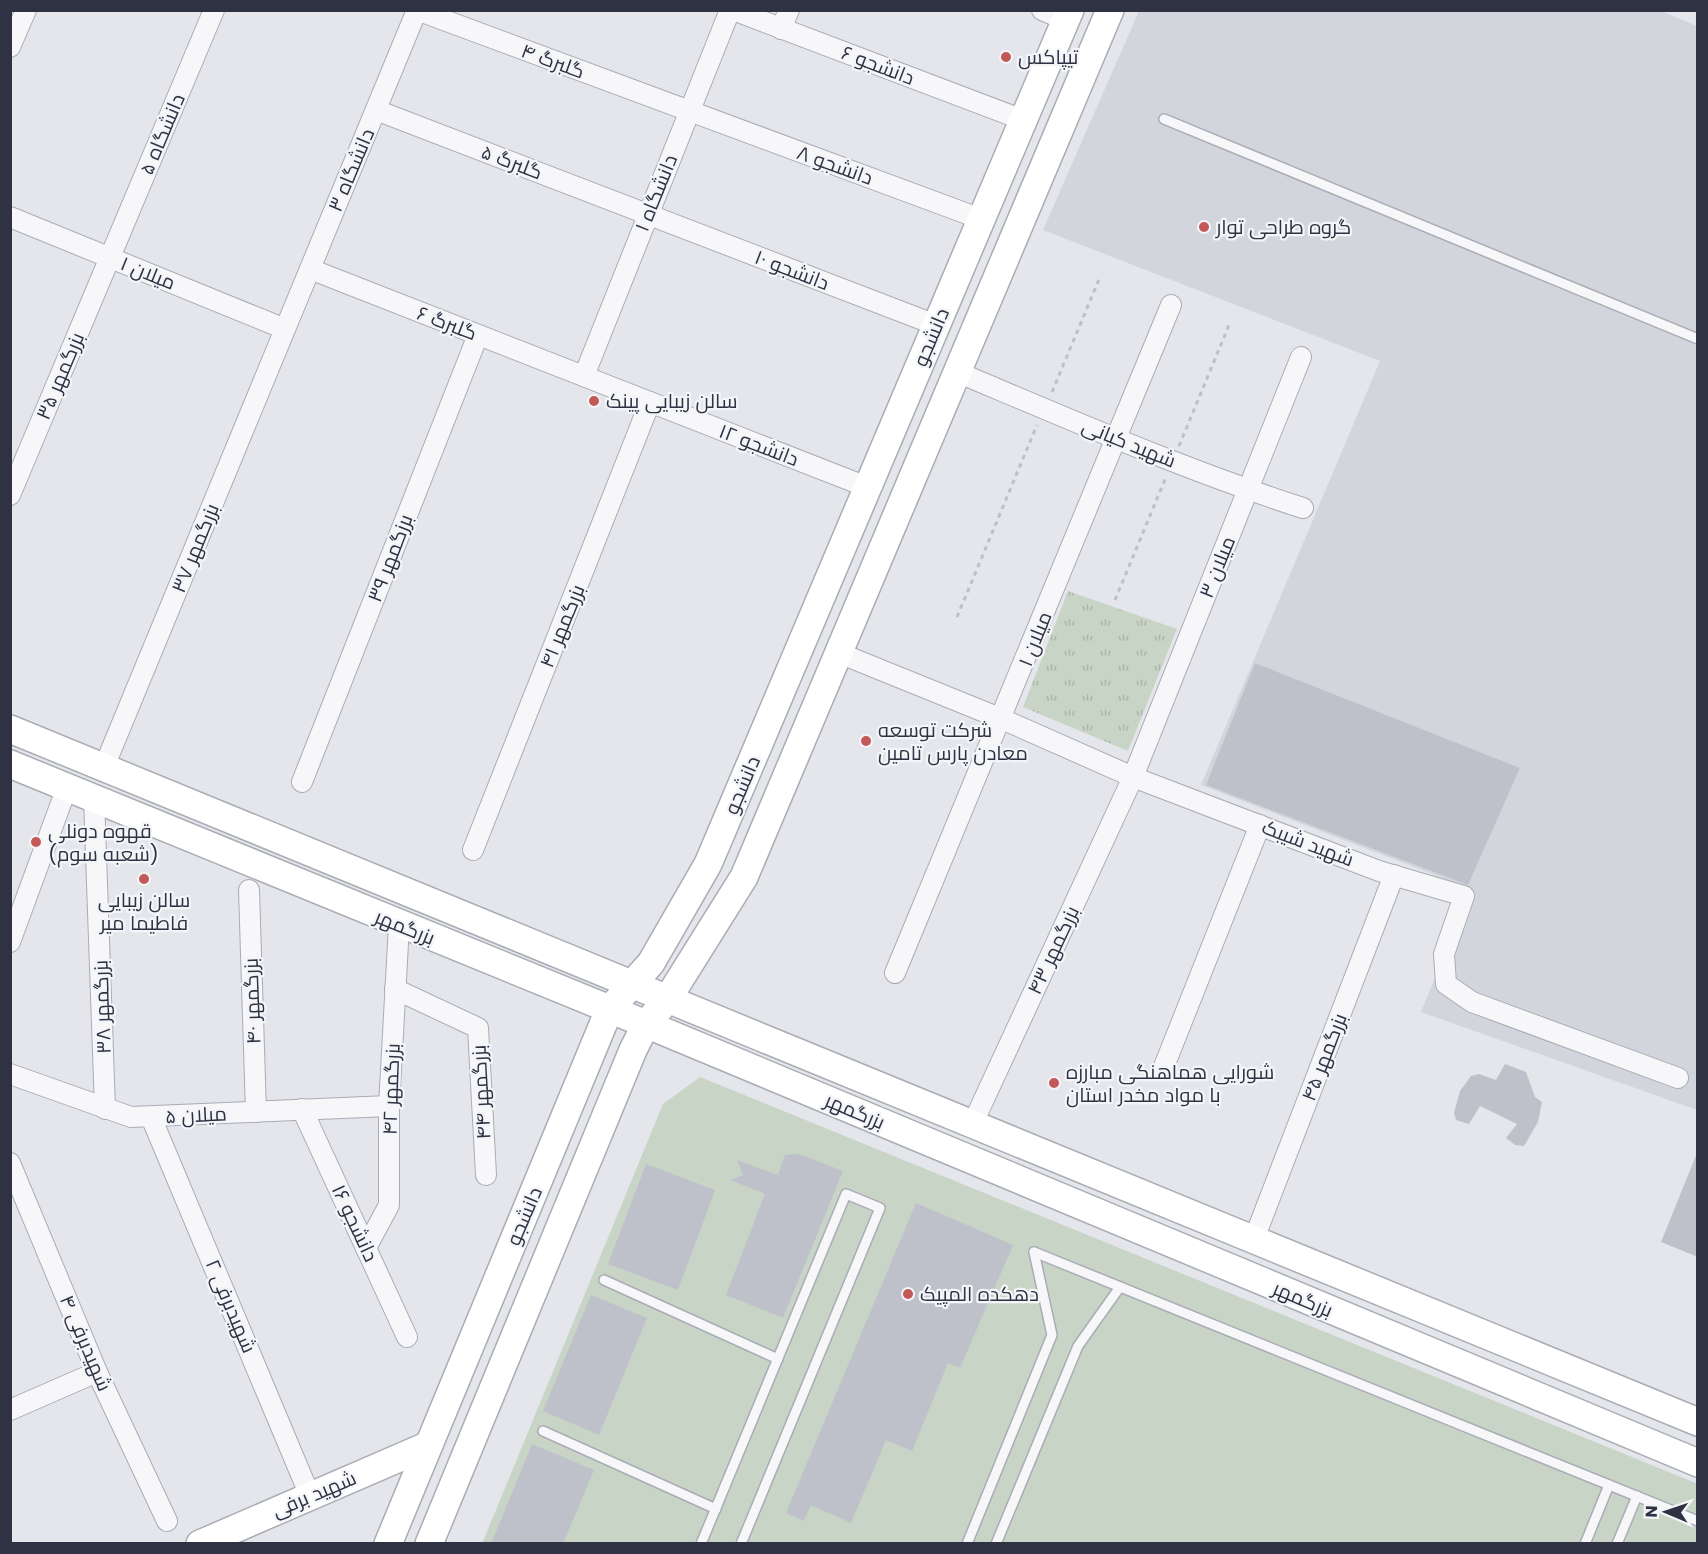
<svg xmlns="http://www.w3.org/2000/svg" width="1708" height="1554" font-family="Poppins,Cairo,sans-serif">
  <defs>
    <pattern id="grass-tufts" width="24" height="20" patternUnits="userSpaceOnUse" patternTransform="scale(1.5)"><rect width="24" height="20" fill="#c8d4c6"/><path d="M3 7l-1-3M5 7V3M7 7l1-3M15 17l-1-3M17 17v-4M19 17l1-3" fill="none" stroke="#acb6ab"/></pattern>
  </defs>
  <rect width="100%" height="100%" fill="#e4e6eb"/>
  <!-- built -->
  <polygon fill="#d3d5dc" points="1659,10 1697,26 1697,1110 1421,1012 1471,889 1201,785 1380,361 1043,230 1139,11"/>
  <!-- grass -->
  <polygon fill="url(#grass-tufts)" points="1068,591 1177,629 1128,751 1023,707"/>
  <!-- pitch -->
  <polygon fill="#c8d4c6" points="700,1077 1698,1484 1697,1543 482,1544 663,1104"/>
  <!-- building -->
  <g fill="#bfc1ca">
    <polygon points="1255,663 1520,768 1468,885 1206,785"/>
    <polygon points="1505,1064 1526,1072 1535,1097 1542,1102 1538,1122 1524,1146 1515,1145 1506,1138 1517,1124 1480,1106 1469,1124 1456,1120 1454,1113 1460,1091 1471,1076 1479,1074 1496,1080"/>
    <polygon points="1697,1153 1698,1153 1698,1257 1661,1242"/>
    <polygon points="799,1154 843,1171 783,1318 726,1295 765,1194 730,1180 743,1175 737,1160 778,1175 785,1155"/>
    <polygon points="646,1164 715,1190 678,1290 608,1264"/>
    <polygon points="916,1203 1013,1245 960,1368 948,1363 912,1451 886,1440 851,1523 811,1505 804,1521 786,1513"/>
    <polygon points="591,1295 647,1318 599,1435 543,1411"/>
    <polygon points="532,1444 594,1470 563,1544 491,1544"/>
  </g>
  <g fill="none" stroke-linecap="round" stroke-linejoin="round">
    <defs>
      <g id="lane">
        <polyline points="1164,119 1698,339"/>
        <polyline points="1034,1252 1698,1521"/>
        <polyline points="604,1280 778,1359"/>
        <polyline points="543,1431 716,1509"/>
        <polyline points="701,1544 846,1194 880,1208 741,1544"/>
        <polyline points="967,1544 1052,1335 1034,1252"/>
        <polyline points="996,1544 1078,1346 1120,1287"/>
        <polyline points="1585,1544 1609,1485"/>
        <polyline points="1617,1544 1637,1496"/>
      </g>
      <g id="street">
        <polyline points="417,10 981,219"/>
        <polyline points="733,10 1023,120"/>
        <polyline points="1042,10 1066,20"/>
        <polyline points="781,29 789,10"/>
        <polyline points="10,47 26,10"/>
        <polyline points="376,110 936,325"/>
        <polyline points="10,217 285,329"/>
        <polyline points="310,269 867,487"/>
        <path d="M 957,372 C 1071,420 1185,470 1303,508"/>
        <polyline points="584,376 730,10"/>
        <polyline points="10,495 214,10"/>
        <polyline points="839,653 1002,719 1133,777 1379,871 1464,896 1444,954 1446,984 1472,1002 1678,1078"/>
        <polyline points="104,767 417,10"/>
        <polyline points="302,782 478,335"/>
        <polyline points="94,798 105,1109"/>
        <polyline points="473,850 650,402"/>
        <polyline points="249,890 256,1112"/>
        <polyline points="10,942 67,787"/>
        <polyline points="895,973 1171,305"/>
        <polyline points="395,989 478,1028 486,1175"/>
        <polyline points="1163,1069 1260,825"/>
        <polyline points="10,1074 131,1117 389,1106"/>
        <polyline points="302,1109 407,1337"/>
        <polyline points="151,1117 310,1496"/>
        <polyline points="973,1123 1133,777 1301,357"/>
        <polyline points="10,1163 97,1372 167,1521"/>
        <polyline points="1254,1239 1394,875"/>
        <polyline points="366,1248 389,1205 389,1106 399,925"/>
        <polyline points="10,1410 97,1372"/>
      </g>
      <g id="secondary">
        <polyline points="10,729 1698,1422"/>
        <polyline points="10,764 646,1024 1698,1463"/>
        <polyline points="200,1544 429,1445"/>
        <polyline points="388,1544 609,1010 651,963 708,864 1070,10"/>
        <polyline points="429,1544 633,1050 646,1024 667,1000 744,877 1110,10"/>
      </g>
    </defs>
    <!-- lane casing -->
    <use href="#lane" stroke="#aaacb5" stroke-width="12"/>
    <!-- street casing -->
    <use href="#street" stroke="#aaacb5" stroke-width="22"/>
    <!-- secondary casing -->
    <use href="#secondary" stroke="#aaacb5" stroke-width="30"/>
    <!-- path -->
    <g stroke="#bfc0c6" stroke-width="3" stroke-dasharray="4.5 4.5" stroke-linecap="butt">
      <polyline points="1052,392 1100,277"/>
      <polyline points="1179,446 1229,325"/>
      <polyline points="1115,600 1166,477"/>
      <polyline points="957,617 1037,425"/>
    </g>
    <!-- lane -->
    <use href="#lane" stroke="#f7f7f9" stroke-width="9"/>
    <!-- street -->
    <use href="#street" stroke="#f7f7f9" stroke-width="20"/>
    <!-- secondary -->
    <use href="#secondary" stroke="#fff" stroke-width="27"/>
  </g>
  <!-- markers -->
  <g fill="#c25858" stroke="#f4f5f8" stroke-width="2">
    <circle cx="1006" cy="57" r="6"/>
    <circle cx="1204" cy="227" r="6"/>
    <circle cx="594" cy="401" r="6"/>
    <circle cx="866" cy="741" r="6"/>
    <circle cx="36" cy="842" r="6"/>
    <circle cx="144" cy="879" r="6"/>
    <circle cx="1054" cy="1083" r="6"/>
    <circle cx="908" cy="1294" r="6"/>
  </g>
  <g text-anchor="middle" dominant-baseline="central" stroke-width="4.5" stroke-linejoin="round" paint-order="stroke">
    <!-- poi labels -->
    <g font-size="20" fill="#2e3242" stroke="#f4f5f8" text-anchor="start">
      <text x="1018" y="57">تیپاکس</text>
      <text x="1216" y="227">گروه طراحی توار</text>
      <text x="606" y="401">سالن زیبایی پینک</text>
      <text x="878" y="730">شرکت توسعه<tspan x="878" dy="23">معادن پارس تامین</tspan></text>
      <text x="48" y="831">قهوه دونلی<tspan x="48" dy="23">(شعبه سوم)</tspan></text>
      <text x="144" y="900" text-anchor="middle">سالن زیبایی<tspan x="144" dy="23">فاطیما میر</tspan></text>
      <text x="1066" y="1072">شورایی هماهنگی مبارزه<tspan x="1066" dy="23">با مواد مخدر استان</tspan></text>
      <text x="920" y="1294">دهکده المپیک</text>
    </g>
    <!-- street labels -->
    <g font-size="20" fill="#2e3242" stroke="#f4f5f8">
      <text transform="translate(553 61) rotate(20)">گلبرگ ۴</text>
      <text transform="translate(878 65) rotate(21)">دانشجو ۶</text>
      <text transform="translate(162 134) rotate(-67)">دانشگاه ۵</text>
      <text transform="translate(512 162) rotate(21)">گلبرگ ۵</text>
      <text transform="translate(835 165) rotate(20)">دانشجو ۸</text>
      <text transform="translate(351 170) rotate(-67)">دانشگاه ۳</text>
      <text transform="translate(656 193) rotate(-68)">دانشگاه ۱</text>
      <text transform="translate(792 270) rotate(21)">دانشجو ۱۰</text>
      <text transform="translate(148 273) rotate(22)">میلان ۱</text>
      <text transform="translate(447 323) rotate(21)">گلبرگ ۶</text>
      <text transform="translate(931 337) rotate(-67)">دانشجو</text>
      <text transform="translate(60 376) rotate(-67)">بزرگمهر ۳۵</text>
      <text transform="translate(1129 443) rotate(22)">شهید کیانی</text>
      <text transform="translate(759 445) rotate(21)">دانشجو ۱۲</text>
      <text transform="translate(195 548) rotate(-68)">بزرگمهر ۳۷</text>
      <text transform="translate(390 558) rotate(-69)">برزگمهر ۳۹</text>
      <text transform="translate(1217 567) rotate(-68)">میلان ۳</text>
      <text transform="translate(562 626) rotate(-68)">بزرگمهر ۴۱</text>
      <text transform="translate(1035 639) rotate(-68)">میلان ۱</text>
      <text transform="translate(742 785) rotate(-67)">دانشجو</text>
      <text transform="translate(1308 843) rotate(21)">شهید شیبک</text>
      <text transform="translate(405 927) rotate(22)">بزرگمهر</text>
      <text transform="translate(1053 950) rotate(-65)">بزرگمهر ۴۳</text>
      <text transform="translate(252 1001) rotate(-92)">بزرگمهر ۴۰</text>
      <text transform="translate(102 1007) rotate(-92)">بزرگمهر ۳۸</text>
      <text transform="translate(1324 1057) rotate(-69)">بزرگمهر ۴۵</text>
      <text transform="translate(391 1089) rotate(-88)">بزرگمهر ۴۲</text>
      <text transform="translate(481 1092) rotate(-93)">بزرگمهر ۴۴</text>
      <text transform="translate(855 1111) rotate(23)">بزرگمهر</text>
      <text transform="translate(196 1115) rotate(-3)">میلان ۵</text>
      <text transform="translate(524 1216) rotate(-67)">دانشجو</text>
      <text transform="translate(355 1223) rotate(65)">دانشجو ۱۶</text>
      <text transform="translate(1303 1299) rotate(23)">بزرگمهر</text>
      <text transform="translate(231 1306) rotate(67)">شهیدبرفی ۲</text>
      <text transform="translate(86 1343) rotate(67)">شهیدبرفی ۴</text>
      <text transform="translate(314 1494) rotate(-23)">شهید برفی</text>
    </g>
  </g>
  <!-- border -->
  <rect width="1708" height="1554" fill="none" stroke="#2e3242" stroke-width="24"/>
  <!-- north arrow -->
  <g transform="translate(1666 1512) rotate(272)" stroke="#f4f5f8" stroke-width="4.5" paint-order="stroke">
  <path d="M0-4.5L10 22L0 15L-10 22Z" fill="#2e3242"/>
  <text y="-9" font-size="16" font-weight="bold" text-anchor="middle" fill="#2e3242">N</text>
  </g>
</svg>
